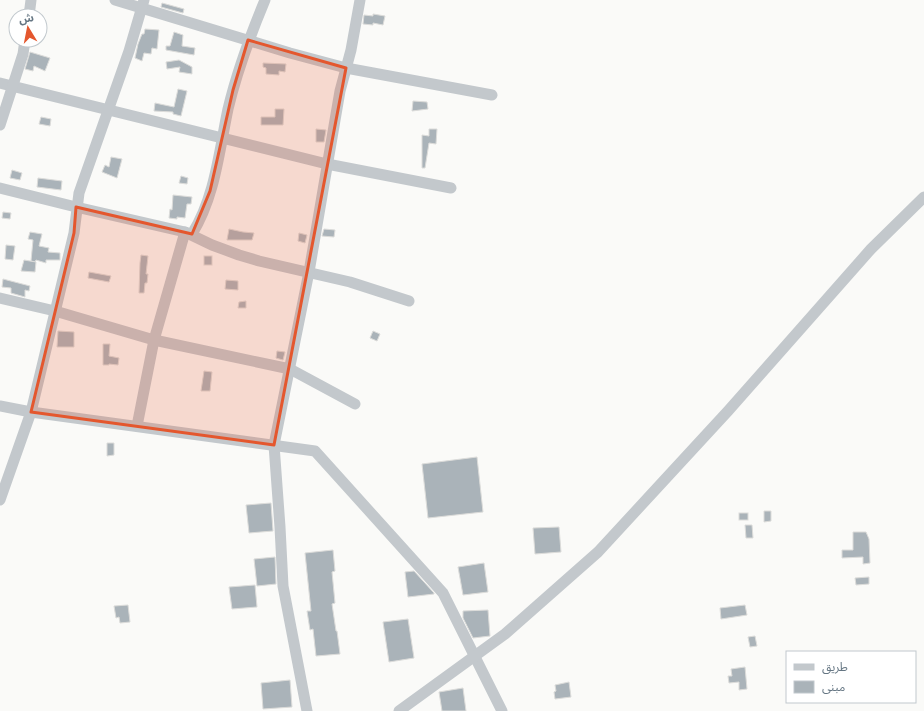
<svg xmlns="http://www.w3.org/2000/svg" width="924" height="711" font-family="'Public Sans','Noto Sans Arabic',sans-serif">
  <rect width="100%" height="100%" fill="#fafaf8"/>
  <!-- building -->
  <g fill="#aab3b9" stroke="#dcdcda">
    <polygon points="162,3 184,9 183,13 161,7"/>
    <polygon points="373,14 385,16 383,25 373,23 373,25 363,24 364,15 373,16"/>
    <polygon points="145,29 159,30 157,49 152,48 151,54 144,53 142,61 135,58 138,44 142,34 144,34"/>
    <polygon points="174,32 183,35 182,46 195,48 194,55 166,50 166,46 170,46"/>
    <polygon points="30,52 50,58 45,71 34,66 33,71 25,69"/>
    <polygon points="179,60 192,67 192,74 179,72 180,67 167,69 166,62"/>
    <polygon points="263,63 286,64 285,72 279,71 279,75 266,74 266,68 263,67"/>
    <polygon points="178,89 187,91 181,116 173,114 173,112 154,111 155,103 174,107"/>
    <polygon points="413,101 427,102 428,109 412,111"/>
    <polygon points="275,109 284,109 283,125 261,125 261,117 275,117"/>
    <polygon points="41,117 51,119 50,126 39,124"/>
    <polygon points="316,129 326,130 324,142 316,142"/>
    <polygon points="429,129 437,129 436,144 429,143 425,168 422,168 422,135 429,136"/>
    <polygon points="111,157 122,159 117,178 102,172 105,165 109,167"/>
    <polygon points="12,170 22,173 20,180 10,178"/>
    <polygon points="181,176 188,178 187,184 179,183"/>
    <polygon points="38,178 62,181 61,190 37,187"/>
    <polygon points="173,195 192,197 191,204 187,204 185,218 177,217 177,219 169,218 170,209 172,210"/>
    <polygon points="3,212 11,213 10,219 2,218"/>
    <polygon points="229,229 243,232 254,233 252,240 227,240"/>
    <polygon points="324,229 335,230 334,237 322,236"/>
    <polygon points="30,232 42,234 39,246 49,248 48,252 60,253 60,260 46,260 46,263 36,260 35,262 31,261 33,240 28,239"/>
    <polygon points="299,233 307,235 305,243 298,241"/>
    <polygon points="6,245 15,246 13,260 5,259"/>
    <polygon points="141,255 148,256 146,274 148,274 147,283 145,283 144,293 139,293 140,263"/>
    <rect x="204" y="256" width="8" height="9"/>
    <polygon points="24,260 36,262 35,272 21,271"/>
    <polygon points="89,272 111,276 109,282 88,278"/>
    <polygon points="3,279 30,286 29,291 25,290 25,297 11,293 11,288 2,287"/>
    <polygon points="226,280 238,281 238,290 225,289"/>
    <polygon points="246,301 246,308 238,308 239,302"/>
    <polygon points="58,331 74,332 74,347 57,347"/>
    <polygon points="373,331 380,334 377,341 370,338"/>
    <polygon points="103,344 110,344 109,356 119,358 118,365 109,364 109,365 103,365"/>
    <polygon points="277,351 285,352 283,360 276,358"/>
    <polygon points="204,371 212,372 210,391 201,391"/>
    <polygon points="107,443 114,443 114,455 107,456"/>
    <polygon points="477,457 483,512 428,518 422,464"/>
    <polygon points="271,503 273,531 249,533 246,505"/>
    <polygon points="764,511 771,511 771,521 764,522"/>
    <rect x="739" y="513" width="9" height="7"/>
    <polygon points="745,525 752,525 753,538 746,538"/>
    <polygon points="559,527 561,552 535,554 533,528"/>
    <polygon points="853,532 866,532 869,539 870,563 863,564 863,557 842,558 842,550 853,550"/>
    <polygon points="333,550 335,571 332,572 335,603 332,604 336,631 337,631 340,654 316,656 313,629 310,630 307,611 311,611 305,553"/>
    <polygon points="275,557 276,584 257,586 254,559"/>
    <polygon points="484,563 488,592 463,595 458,567"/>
    <polygon points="414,571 434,593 434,594 408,597 405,572"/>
    <polygon points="869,577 869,584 856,585 855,578"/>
    <polygon points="255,585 257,607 232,609 229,587"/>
    <polygon points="128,605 130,622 120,623 119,617 116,618 114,606"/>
    <polygon points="745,605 747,615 721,619 720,608"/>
    <polygon points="488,610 490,636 473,638 463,618 463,611"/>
    <polygon points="408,619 414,658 389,662 383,622"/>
    <polygon points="755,636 757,646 750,647 748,637"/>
    <polygon points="745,667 747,689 739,690 739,682 729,683 728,676 732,676 731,669"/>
    <polygon points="290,680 292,707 263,709 261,683"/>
    <polygon points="569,682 571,697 555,699 554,692 556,691 555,685"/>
    <polygon points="463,688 466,711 442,711 439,692"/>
  </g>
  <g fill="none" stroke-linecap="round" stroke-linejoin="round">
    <!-- minor -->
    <g stroke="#c3c8cc" stroke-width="11">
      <polyline points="115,0 290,53 346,68 492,95"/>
      <polyline points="29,16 31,0"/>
      <polyline points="0,83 327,164 451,188"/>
      <polyline points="0,125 23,54 25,40"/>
      <polyline points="0,188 76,207 185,232 212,245 239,255 259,261 350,282 409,301"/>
      <path d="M 192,234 C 215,197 219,152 228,109 C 237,71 250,36 265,0"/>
      <polyline points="0,298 55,311 154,340 290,369 355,404"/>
      <polyline points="0,406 31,412 315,451 443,593 502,711"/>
      <polyline points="137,426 154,340 185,232"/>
      <polyline points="0,500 31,412 74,233 79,193 129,51 144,0"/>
      <polyline points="307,711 283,586 280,527 274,445 309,272 340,91 351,50 360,0"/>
      <polyline points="399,711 505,634 598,552 728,411 871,249 924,197"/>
    </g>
  </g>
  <!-- marked area -->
  <path fill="#e4572e" fill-opacity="0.2" stroke="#e4572e" stroke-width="3" stroke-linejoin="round" d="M 248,40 L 346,68 L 274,445 L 31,412 L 74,233 L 76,207 L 192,234 L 210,191 L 233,90 Z"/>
  <!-- legend -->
  <rect x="786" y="651" width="130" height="52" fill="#ffffff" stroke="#c1c8cd"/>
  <rect x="794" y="664" width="20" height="6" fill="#c3c8cc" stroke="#c1c8cd"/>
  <text x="822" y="671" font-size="12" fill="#657683">طريق</text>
  <rect x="794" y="681" width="20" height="12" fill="#aab3b9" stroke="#c1c8cd"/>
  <text x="822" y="691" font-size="12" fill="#657683">مبنى</text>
  <!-- north arrow -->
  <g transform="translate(28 28) rotate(350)"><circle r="19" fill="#ffffff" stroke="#c1c8cd"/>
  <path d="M0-3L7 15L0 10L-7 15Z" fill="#e4572e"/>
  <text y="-6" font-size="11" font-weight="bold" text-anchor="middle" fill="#657683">ش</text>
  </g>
</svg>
